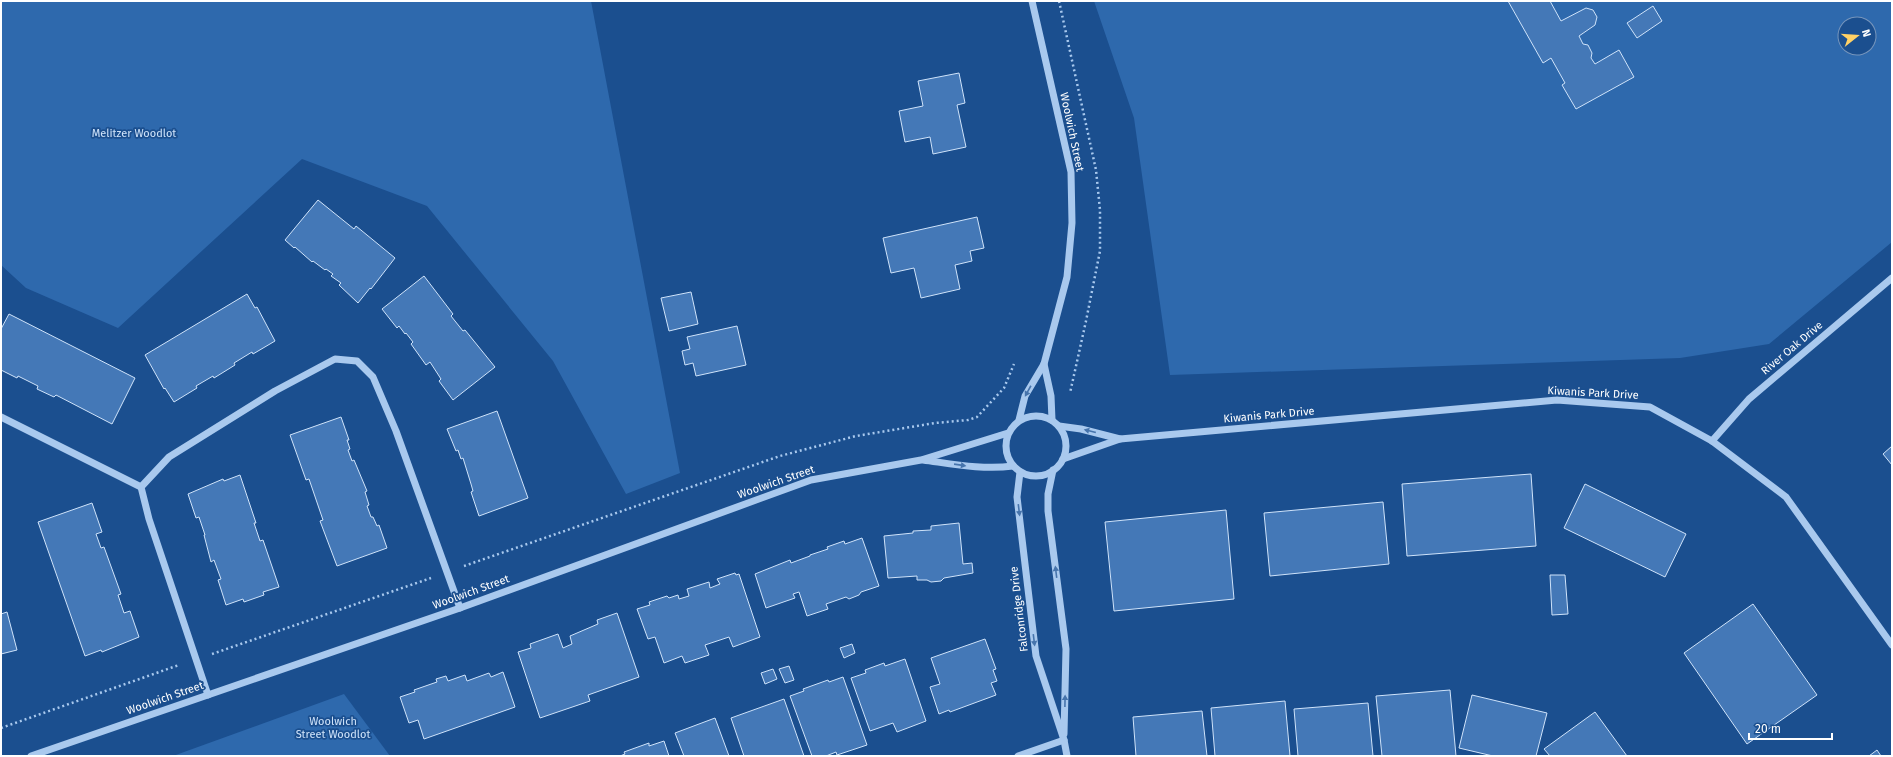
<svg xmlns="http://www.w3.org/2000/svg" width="1893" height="757" font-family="'Fira Sans',sans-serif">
  <rect width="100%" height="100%" fill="#1b4f8f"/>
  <!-- green -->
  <g fill="#2e69ad" fill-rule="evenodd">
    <polygon points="1,1 591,1 680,473 626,494 553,361 427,206 302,159 118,328 26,288 1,265"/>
    <path d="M 1094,1 L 1892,1 L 1892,242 L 1769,344 L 1680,358 L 1170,375 L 1134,118 ZM 1845,24 L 1869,24 L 1869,48 L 1845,48 Z"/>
    <polygon points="344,694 390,756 173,756"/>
  </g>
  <!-- building -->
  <g fill="#4478b7" stroke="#cfe3fa">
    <polygon points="1508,1 1550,1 1561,21 1586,8 1593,10 1597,17 1595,25 1579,36 1583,44 1588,45 1592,53 1591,58 1595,64 1619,50 1634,77 1576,109 1562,85 1565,83 1551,58 1543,63"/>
    <polygon points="1653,6 1662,21 1637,38 1627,23"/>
    <polygon points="959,73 965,103 957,105 966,147 933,154 930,137 905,142 899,111 923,106 918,81"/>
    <polygon points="318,200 354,229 356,226 395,258 371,289 370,288 358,303 339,285 341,283 331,276 333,274 326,269 325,270 313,261 312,262 295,247 294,248 285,240"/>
    <polygon points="977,217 984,248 970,251 972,261 955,265 960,289 921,298 914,268 891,273 883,238"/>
    <polygon points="424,276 453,314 451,316 463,331 465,330 495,367 453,400 439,381 441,379 430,362 426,365 411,344 413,342 406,333 405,334 399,326 397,328 382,309"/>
    <polygon points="691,292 698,324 669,331 661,298"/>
    <polygon points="247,294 255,308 257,307 275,341 253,354 252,352 234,363 235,365 214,378 213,376 196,386 197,388 174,402 165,388 164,389 145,355"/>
    <polygon points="9,314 135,378 112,424 56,395 54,397 37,389 38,386 18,376 17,378 1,370 1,329"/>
    <polygon points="737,326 746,365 696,376 693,363 685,365 682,351 690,349 687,337"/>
    <polygon points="497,411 528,498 479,516 471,492 473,491 471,484 463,458 461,459 458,450 456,451 447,429"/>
    <polygon points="341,417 349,440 347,440 350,449 348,450 352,461 354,460 367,491 365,492 369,505 367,506 371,517 373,517 377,526 379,525 387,548 337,566 320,521 323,520 309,479 306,480 290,435"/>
    <polygon points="1892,446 1892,465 1883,454"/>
    <polygon points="1531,474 1536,546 1407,556 1402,484"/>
    <polygon points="240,475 256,523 254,523 260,541 263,540 279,587 263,592 264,595 244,602 243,599 226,605 218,580 221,579 214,560 211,562 204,535 205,535 199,517 196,518 188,494 223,479 224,481"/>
    <polygon points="1585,484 1686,534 1665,577 1564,528"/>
    <polygon points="1383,502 1389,564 1270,576 1264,513"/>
    <polygon points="92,503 102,532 96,534 101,548 104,547 121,594 118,595 124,613 130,611 139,637 102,652 101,650 85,656 38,522"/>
    <polygon points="1226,510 1234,599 1114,611 1105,522"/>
    <polygon points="959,523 963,564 972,563 973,573 944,578 941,581 931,582 927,580 917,580 917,576 888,578 884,536 913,533 913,531 931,530 931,526"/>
    <polygon points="862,538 879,586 861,592 859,595 849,599 846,597 826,604 828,609 807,616 799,592 793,594 795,598 766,608 755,574 790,560 791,563 810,556 810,555 828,549 827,547 844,541 845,544"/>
    <polygon points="735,573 736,575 739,574 760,637 733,647 729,637 705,645 709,655 685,663 682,656 664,663 655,637 648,639 637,609 650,605 649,602 667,596 669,598 678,595 679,599 689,596 687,589 709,582 710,588 720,584 717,579"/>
    <polygon points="1550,575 1565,575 1568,614 1552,615"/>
    <polygon points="1753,604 1817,695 1747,744 1684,653"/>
    <polygon points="7,612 17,650 1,654 1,614"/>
    <polygon points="617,613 639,677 588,695 590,701 540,718 518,652 531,648 530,644 558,634 563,648 572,644 570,636 598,624 597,620"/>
    <polygon points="985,639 996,669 993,670 997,681 991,683 996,695 950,712 949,710 939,714 930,687 940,684 931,658"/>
    <polygon points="852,644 855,653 844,658 840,648"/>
    <polygon points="905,659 926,721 897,732 893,723 870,731 851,678 866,673 865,670 884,663 885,666"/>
    <polygon points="789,666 794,680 785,683 779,669"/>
    <polygon points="773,669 777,679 765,684 761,673"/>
    <polygon points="503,672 515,707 424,739 418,720 409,723 400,697 415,692 414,690 437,682 436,679 446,676 448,681 465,675 467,681 489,673 491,677"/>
    <polygon points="843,677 867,745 837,755 836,752 826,756 812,756 790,696 804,691 803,689 828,680 829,682"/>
    <polygon points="1450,690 1456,756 1382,756 1376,696"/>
    <polygon points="1472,695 1547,713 1536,756 1493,756 1459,748"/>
    <polygon points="784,699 804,756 744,756 731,718"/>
    <polygon points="1285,701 1290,756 1215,756 1211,708"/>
    <polygon points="1368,703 1373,756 1298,756 1294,709"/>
    <polygon points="1202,711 1207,756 1136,756 1133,717"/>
    <polygon points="1595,712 1627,756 1550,756 1544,749"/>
    <polygon points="715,718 729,756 684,756 675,733"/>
    <polygon points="664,741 669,756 620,756 625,754 624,752 649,743 649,746"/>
    <polygon points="1877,750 1881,756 1869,756"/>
  </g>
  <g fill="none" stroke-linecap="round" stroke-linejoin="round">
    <!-- path -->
    <g stroke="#a9c9ee" stroke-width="2.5" stroke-dasharray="2 3" stroke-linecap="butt">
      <polyline points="1059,1 1096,170 1100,210 1100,251 1086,321 1070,393"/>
      <polyline points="464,566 780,456 856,436 935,423 968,420 977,417 1004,388 1014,364"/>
      <polyline points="212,654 431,578"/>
      <polyline points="1,728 179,665"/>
    </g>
    <!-- minor -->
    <g stroke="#a9c9ee" stroke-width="7">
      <polyline points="1044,364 1051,396 1052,420"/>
      <circle cx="1036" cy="446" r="30"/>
      <polyline points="1,417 141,487"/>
      <polyline points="1019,420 1025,396 1044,364 1067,277 1072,223 1071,172 1032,1"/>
      <polyline points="1059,426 1081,429 1120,439"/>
      <polyline points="1712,441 1749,399 1892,278"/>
      <polyline points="1063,459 1120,439 1557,400 1650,407 1712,441 1786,497 1892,645"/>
      <path d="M 923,460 C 953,464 983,470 1013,466"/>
      <polyline points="1053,470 1048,494 1048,511 1066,649 1064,734"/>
      <polyline points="1020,472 1017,497 1036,656 1064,740 1067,756"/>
      <polyline points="208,695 149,519 141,487 169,457 275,391 335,359 357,361 373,377 396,431 460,608"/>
      <polyline points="31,756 460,608 811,480 921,460 1008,433"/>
      <polyline points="1018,756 1064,740"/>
    </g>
  </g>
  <!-- one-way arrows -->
  <defs><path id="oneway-solid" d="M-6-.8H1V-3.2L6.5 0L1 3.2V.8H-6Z"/></defs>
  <g fill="#4674ac">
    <use href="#oneway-solid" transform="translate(1028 391) rotate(119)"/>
    <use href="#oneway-solid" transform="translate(1090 431) rotate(-166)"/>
    <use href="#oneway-solid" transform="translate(960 465) rotate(8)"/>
    <use href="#oneway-solid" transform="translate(1019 510) rotate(83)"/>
    <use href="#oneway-solid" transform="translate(1056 572) rotate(-97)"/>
    <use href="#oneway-solid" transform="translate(1034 640) rotate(83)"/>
    <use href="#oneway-solid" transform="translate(1065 701) rotate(-89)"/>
  </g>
  <g text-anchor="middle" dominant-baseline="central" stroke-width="3.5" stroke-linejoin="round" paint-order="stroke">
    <!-- street labels -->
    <g font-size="11" fill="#fff" stroke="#1b4f8f">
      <text transform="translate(1072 132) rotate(78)">Woolwich Street</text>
      <text transform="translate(1792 348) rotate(-40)">River Oak Drive</text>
      <text transform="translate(1593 393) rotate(3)">Kiwanis Park Drive</text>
      <text transform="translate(1269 415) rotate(-5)">Kiwanis Park Drive</text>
      <text transform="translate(776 482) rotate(-19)">Woolwich Street</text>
      <text transform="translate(471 592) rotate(-20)">Woolwich Street</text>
      <text transform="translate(1019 609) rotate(-97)">Falconridge Drive</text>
      <text transform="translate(165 698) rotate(-19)">Woolwich Street</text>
    </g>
    <!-- park labels -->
    <g font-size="11" fill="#cfe3fa" stroke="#1b4f8f">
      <text x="134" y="133">Melitzer Woodlot</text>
      <text x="333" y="721">Woolwich<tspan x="333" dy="13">Street Woodlot</tspan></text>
    </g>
  </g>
  <!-- border -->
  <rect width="1893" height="757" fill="none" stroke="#ffffff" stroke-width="4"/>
  <!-- north arrow -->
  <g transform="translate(1857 36) rotate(73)"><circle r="19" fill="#1b4f8f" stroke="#7695bc"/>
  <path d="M0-3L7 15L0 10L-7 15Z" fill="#ffd166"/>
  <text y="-6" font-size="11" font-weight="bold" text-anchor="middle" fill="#ffffff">N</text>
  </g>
  <!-- scale -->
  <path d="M1749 733v6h83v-6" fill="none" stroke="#ffffff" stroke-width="2"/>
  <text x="1755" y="733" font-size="12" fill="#ffffff" stroke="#1b4f8f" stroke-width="3" paint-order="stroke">20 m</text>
</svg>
